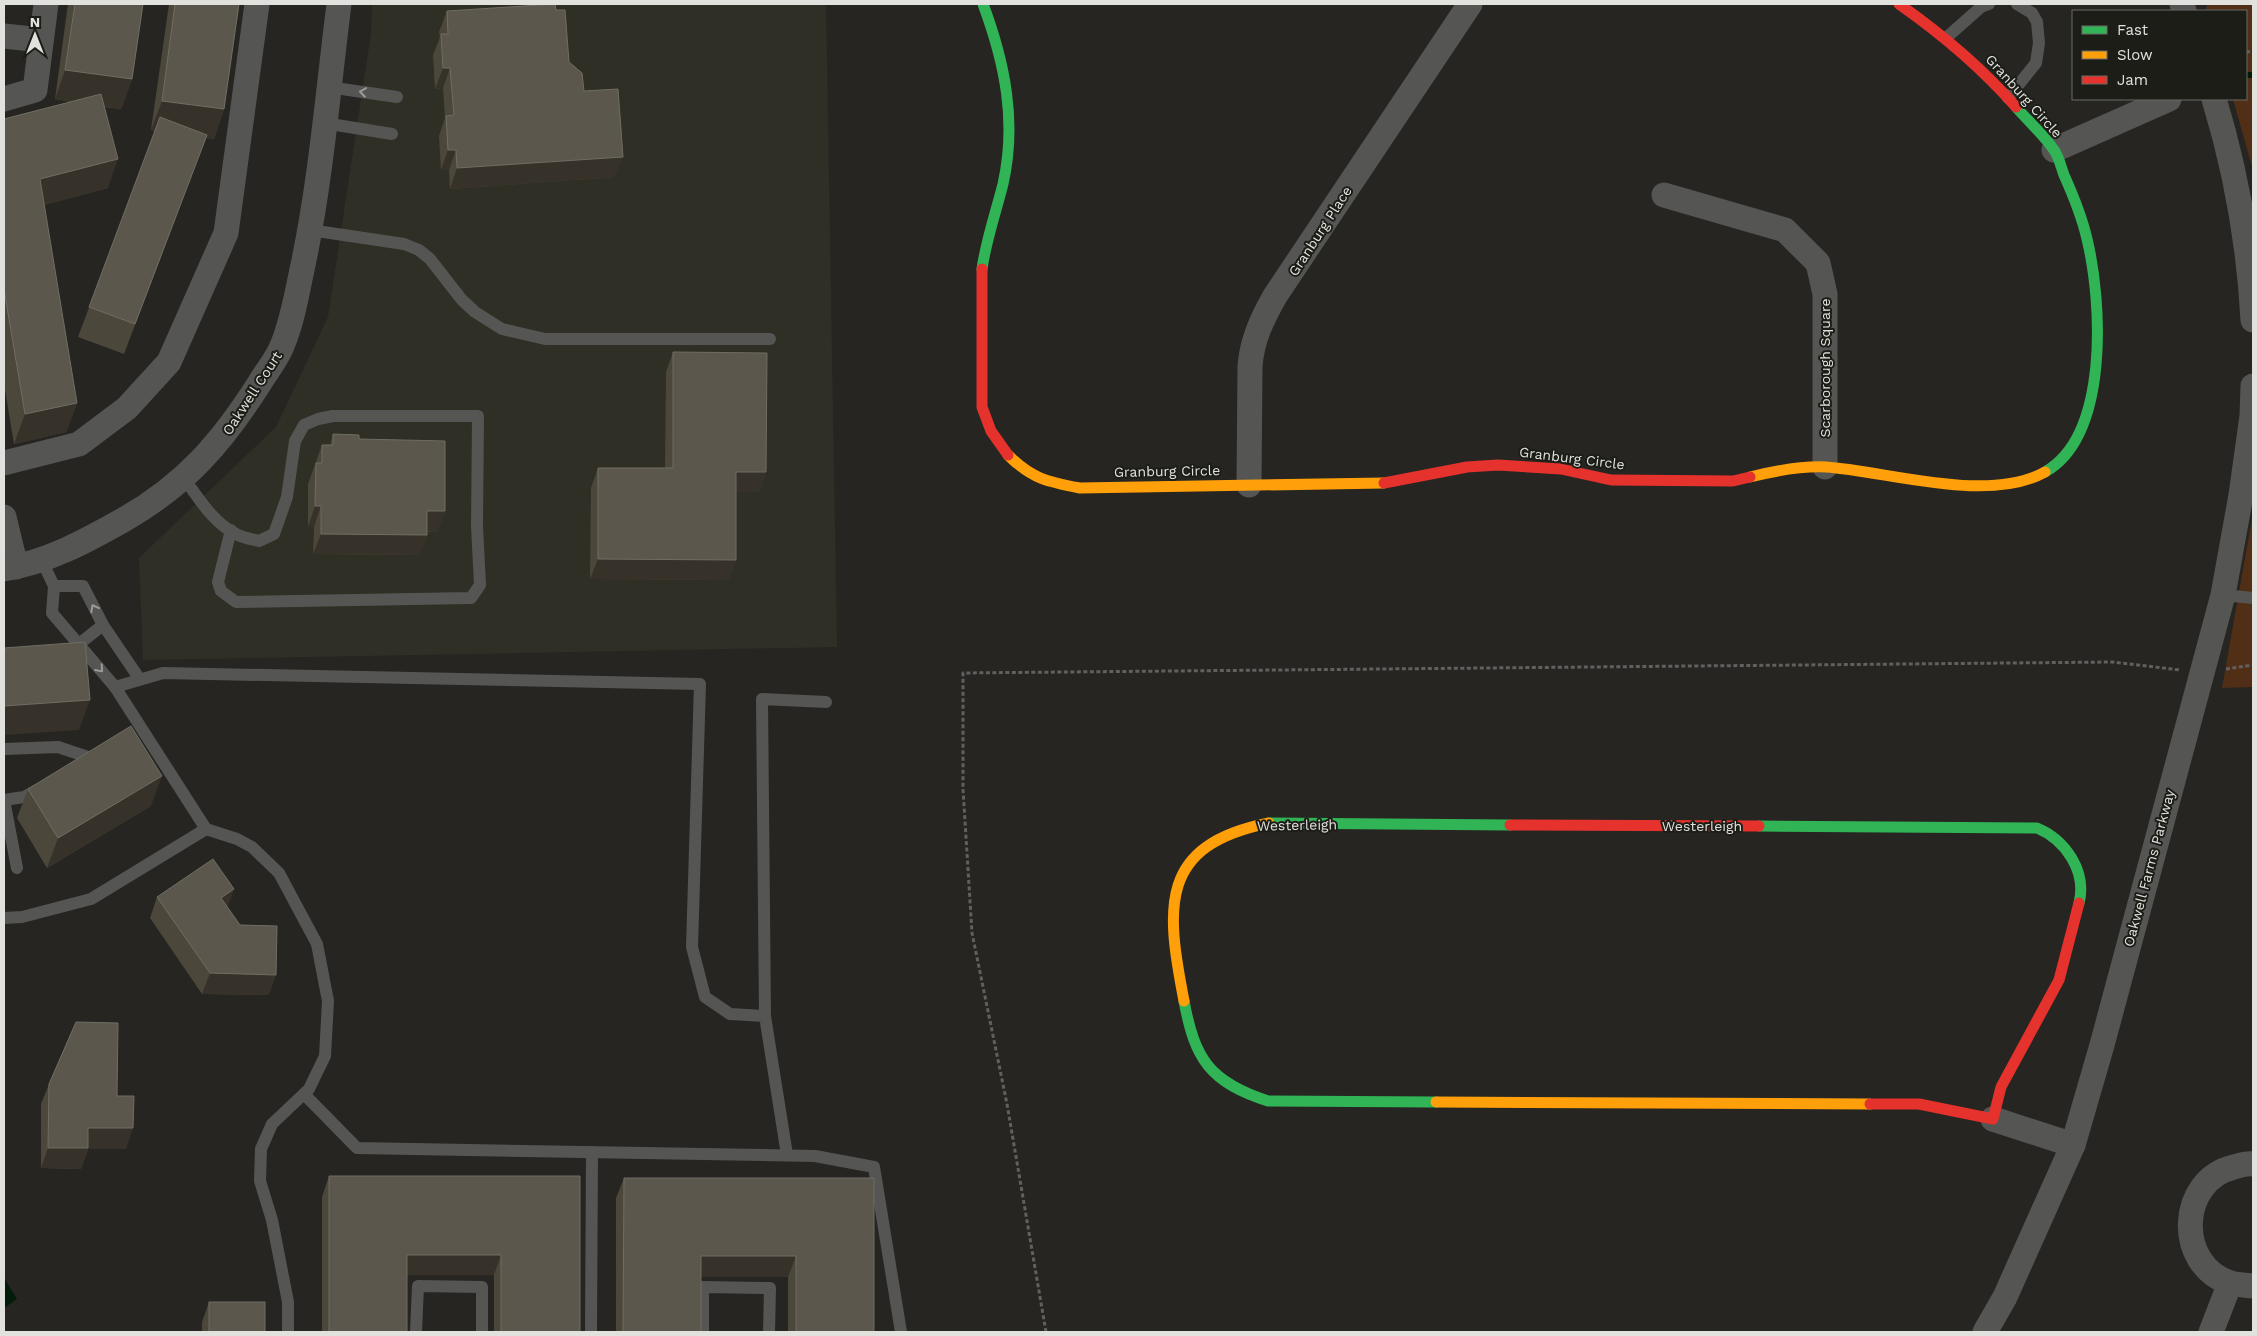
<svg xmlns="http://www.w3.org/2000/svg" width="2257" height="1336" font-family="'Work Sans',sans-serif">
  <rect width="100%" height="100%" fill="#262522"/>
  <!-- built -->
  <polygon fill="#302f25" points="372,4 826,4 837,647 143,660 139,558 276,427 328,317 371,33"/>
  <!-- green -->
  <g fill="#502f16">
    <polygon points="2207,4 2253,4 2253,170 2233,99 2246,99 2246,11 2206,11"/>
    <polygon points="2253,513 2253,687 2222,688"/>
  </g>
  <!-- water -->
  <polygon fill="#031b09" points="4,1278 17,1299 4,1308"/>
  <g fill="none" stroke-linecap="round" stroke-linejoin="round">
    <!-- stream -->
    <polyline stroke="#031b09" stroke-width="6" points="2246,75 2253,75"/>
    <!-- path -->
    <g stroke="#61605f" stroke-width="3" stroke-dasharray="4 2.5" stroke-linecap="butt">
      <polyline points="2246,52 2253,51"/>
      <polyline points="2226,669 2253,665"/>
      <polyline points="1046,1332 1007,1104 972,933 963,789 963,673 2112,662 2180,670"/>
    </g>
    <!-- lane -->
    <g stroke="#555554" stroke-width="12">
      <polyline points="1946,38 1981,7 1989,4"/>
      <polyline points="328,87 397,97"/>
      <polyline points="2008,98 2036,63 2039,43 2037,22 2032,13 2017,4"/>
      <polyline points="324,123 392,134"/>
      <polyline points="310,230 404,244 419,250 430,259 462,300 475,312 502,329 545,339 770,339"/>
      <path d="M 183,477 C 198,497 213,523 236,534 C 243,538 251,539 259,541 L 274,534 L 287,497 L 295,441 L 304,425 L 318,419 L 333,416 L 478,416 L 477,526 L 480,585 L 471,598 L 236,602 L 221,591 L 218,582 L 231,530"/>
      <polyline points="54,586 83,586 103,625 139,678"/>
      <polyline points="2223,595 2253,598"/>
      <polyline points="79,644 103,625"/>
      <polyline points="115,687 163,673 700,684 692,947 705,997 730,1014 765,1016 787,1155"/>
      <polyline points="4,749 58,747 91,758"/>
      <polyline points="4,800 24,797 39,789"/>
      <polyline points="4,800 17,868"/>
      <polyline points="206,829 237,839 252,847 279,873 317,944 328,1001 325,1056 309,1089 272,1124 261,1149 260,1181 272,1220 288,1302 288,1332"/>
      <polyline points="4,918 22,917 91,899 206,829 115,687 52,613 54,586 42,561"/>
      <polyline points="765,1016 762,699 826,702"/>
      <polyline points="304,1094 357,1148 815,1156 874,1167 901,1332"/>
      <polyline points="416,1332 418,1286 482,1287 482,1332"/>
      <polyline points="591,1332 592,1152"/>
      <polyline points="703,1332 703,1287 770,1288 769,1332"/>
    </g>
    <!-- street -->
    <g stroke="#555554" stroke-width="25">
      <polyline points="2182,4 2184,11"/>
      <polyline points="4,36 41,40"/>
      <polyline points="4,99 35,90 46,4"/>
      <path d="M 2214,99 C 2236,171 2249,244 2253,320"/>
      <polyline points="2054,150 2169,99"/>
      <polyline points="1664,195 1785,230 1818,263 1825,294 1825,467"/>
      <polyline points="4,463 79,444 127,408 169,362 226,233 257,4"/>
      <path d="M 1249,485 L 1250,366 C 1252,340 1262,319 1275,296 L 1470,4"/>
      <polyline points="4,517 16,567"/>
      <path d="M 4,569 C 48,562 86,541 125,519 C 186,484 222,442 259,384 C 266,372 277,359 282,346 C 293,320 297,292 303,265 C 321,179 328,91 339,4"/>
      <polyline points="1993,1119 2073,1145"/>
      <path d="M 2253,1164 C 2247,1163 2241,1165 2234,1167 C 2178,1180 2175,1265 2230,1283 C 2237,1285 2246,1285 2253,1286"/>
      <polyline points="1985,1332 2005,1297 2073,1145 2102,1045 2223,595 2241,495 2252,416 2253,386"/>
      <polyline points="2211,1332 2230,1283"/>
    </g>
    <!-- fast -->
    <g stroke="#30b455" stroke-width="11">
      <path d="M 2016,107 C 2028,121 2044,135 2054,150 C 2059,157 2061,167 2064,175 C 2073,195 2082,217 2087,239 C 2102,301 2110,435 2045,472"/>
      <path d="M 982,269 C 986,240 996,212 1003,184 C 1017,122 1005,63 983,4"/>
      <polyline points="1269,823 1510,825"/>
      <path d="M 1759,826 L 2037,828 C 2066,840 2087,872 2079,903"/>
      <path d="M 1184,1001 C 1195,1060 1210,1082 1268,1101 L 1436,1102"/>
    </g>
    <!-- slow -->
    <g stroke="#ff9f0a" stroke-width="11">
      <path d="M 1008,455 C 1032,479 1048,482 1080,488 L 1384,483"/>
      <path d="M 1750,477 C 1774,471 1802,466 1826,467 C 1887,471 1988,504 2045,472"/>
      <path d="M 1184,1001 C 1166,908 1158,845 1269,823"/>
      <polyline points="1436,1102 1870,1104"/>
    </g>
    <!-- jam -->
    <g stroke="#e5322d" stroke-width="11">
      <path d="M 1899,4 C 1943,35 1981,67 2016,107"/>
      <polyline points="982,269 982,407 991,431 1008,455"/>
      <polyline points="1384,483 1467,467 1498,465 1561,469 1611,480 1733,481 1750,477"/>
      <polyline points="1510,825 1759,826"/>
      <polyline points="1870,1104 1919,1104 1993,1119 2001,1087 2059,980 2079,903"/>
    </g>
  </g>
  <!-- wall -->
  <g fill="#4b473b">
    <polygon points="68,4 143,4 132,79 121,109 105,107 108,188 44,205 77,403 66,432 14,444 4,384 4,119 71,102 55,99"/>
    <polygon points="169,4 239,4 224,109 214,139 206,138 124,354 78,337 155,131 151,130"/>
    <polygon points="556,10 569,62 584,91 615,177 450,189 449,170 441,170 439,136 445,118 443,88 435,89 433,55 440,37 439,32 447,11"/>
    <polygon points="673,352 766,472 759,492 736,492 736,560 728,580 590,579 591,488 598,468 665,468 666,372"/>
    <polygon points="333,434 359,439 445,511 437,532 427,532 427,535 419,555 313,554 314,527 308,527 308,484 322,445 330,445"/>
    <polygon points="28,789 151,806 47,868 17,818"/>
    <polygon points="157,897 269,995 202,994 150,918"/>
    <polygon points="49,1084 117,1096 126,1149 88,1149 81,1169 41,1168 41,1104"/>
    <polygon points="329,1176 580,1176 580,1332 494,1332 494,1275 407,1275 407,1332 322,1332 322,1197"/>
    <polygon points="624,1178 874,1178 874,1332 788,1332 788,1277 701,1277 701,1332 616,1332 616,1198"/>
    <polygon points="209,1302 265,1332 202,1332 202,1322"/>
  </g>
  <!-- shaded-wall -->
  <g fill="#36322a">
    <polygon points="443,68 450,68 443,88 435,89"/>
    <polygon points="65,70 132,79 121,109 55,99"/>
    <polygon points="162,101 224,109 214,139 206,138 124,354 206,138 151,130"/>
    <polygon points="448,150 456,150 449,170 441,170"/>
    <polygon points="623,157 615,177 450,189 457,168"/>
    <polygon points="118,159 108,188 29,209 40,179"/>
    <polygon points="77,403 66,432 14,444 25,414"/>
    <polygon points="736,472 766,472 759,492 729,492"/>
    <polygon points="315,506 321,506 314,527 308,527"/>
    <polygon points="427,511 445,511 437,532 419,531"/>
    <polygon points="321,534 427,535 419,555 313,554"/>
    <polygon points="598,559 736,560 728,580 590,579"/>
    <polygon points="90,700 79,730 4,735 4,706"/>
    <polygon points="162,776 151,806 47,868 58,838"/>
    <polygon points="234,889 227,909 221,898"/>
    <polygon points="210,973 276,975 269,995 202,994"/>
    <polygon points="88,1128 133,1128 126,1149 88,1149 81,1169 41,1168 48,1148"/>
    <polygon points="407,1255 501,1255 494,1275 400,1275"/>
    <polygon points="701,1256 796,1256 788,1277 694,1277"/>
  </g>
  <!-- building -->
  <g fill="#5b574d" stroke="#706d64">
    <polygon points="75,4 143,4 132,79 65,70"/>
    <polygon points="175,4 239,4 224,109 162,101"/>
    <polygon points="555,4 556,10 565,10 569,62 582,73 584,91 618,89 623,157 457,168 456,150 448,150 446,116 454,115 450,68 443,68 441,34 448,34 447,11"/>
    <polygon points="101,94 118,159 40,179 77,403 25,414 4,289 4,119"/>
    <polygon points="160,117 207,135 135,324 89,307"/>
    <polygon points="673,352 767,353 766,472 736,472 736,560 598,559 598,468 673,468"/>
    <polygon points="333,434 359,435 359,439 445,441 445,511 427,511 427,535 321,534 321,506 315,506 316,463 322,463 322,445 333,445"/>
    <polygon points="85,642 90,700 4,706 4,648"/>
    <polygon points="131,726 162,776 58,838 28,789"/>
    <polygon points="213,859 234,889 221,898 240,925 277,926 276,975 210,973 157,897"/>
    <polygon points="76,1022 118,1023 117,1096 134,1096 133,1128 88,1128 88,1148 48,1148 49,1084"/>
    <polygon points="329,1176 580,1176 580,1332 501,1332 501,1255 407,1255 407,1332 329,1332"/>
    <polygon points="624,1178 874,1178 874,1332 796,1332 796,1256 701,1256 701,1332 623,1332"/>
    <rect x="209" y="1302" width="56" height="30"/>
  </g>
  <!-- one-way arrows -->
  <defs><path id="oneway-chevron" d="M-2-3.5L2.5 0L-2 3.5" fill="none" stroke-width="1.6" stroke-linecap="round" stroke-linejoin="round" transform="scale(1.25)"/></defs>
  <g stroke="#9b9b99">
    <use href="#oneway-chevron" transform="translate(363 92) rotate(-172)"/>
    <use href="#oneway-chevron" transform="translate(94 608) rotate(-118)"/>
    <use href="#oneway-chevron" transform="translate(100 669) rotate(49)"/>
  </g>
  <g text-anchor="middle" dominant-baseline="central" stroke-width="4" stroke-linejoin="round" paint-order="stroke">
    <!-- street labels -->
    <g font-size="14" fill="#e1e1de" stroke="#1d1d18">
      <text transform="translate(2024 96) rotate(48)">Granburg Circle</text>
      <text transform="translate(1320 231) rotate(-57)">Granburg Place</text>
      <text transform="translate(1825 368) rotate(-90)">Scarborough Square</text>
      <text transform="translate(252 393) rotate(-57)">Oakwell Court</text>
      <text transform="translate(1572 458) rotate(7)">Granburg Circle</text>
      <text transform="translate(1167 471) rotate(-1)">Granburg Circle</text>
      <text transform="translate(1297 825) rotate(-1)">Westerleigh</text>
      <text x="1702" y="826">Westerleigh</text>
      <text transform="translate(2149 868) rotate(-75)">Oakwell Farms Parkway</text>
    </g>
  </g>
  <!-- border -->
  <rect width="2257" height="1336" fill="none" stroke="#e1e1de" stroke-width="10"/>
  <!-- legend -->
  <rect x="2072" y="10" width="175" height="90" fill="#1d1d18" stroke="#6b6b67"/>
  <rect x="2082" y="26" width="25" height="8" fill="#30b455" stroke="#6b6b67"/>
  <text x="2117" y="35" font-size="15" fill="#e1e1de">Fast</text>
  <rect x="2082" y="51" width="25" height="8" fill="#ff9f0a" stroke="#6b6b67"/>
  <text x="2117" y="60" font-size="15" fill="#e1e1de">Slow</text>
  <rect x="2082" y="76" width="25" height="8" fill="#e5322d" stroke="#6b6b67"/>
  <text x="2117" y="85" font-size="15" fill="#e1e1de">Jam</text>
  <!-- north arrow -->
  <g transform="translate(35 35)" stroke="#1d1d18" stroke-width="4" paint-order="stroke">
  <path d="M0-4L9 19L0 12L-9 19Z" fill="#e1e1de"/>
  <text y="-8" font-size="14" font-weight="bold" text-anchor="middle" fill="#e1e1de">N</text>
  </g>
</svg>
